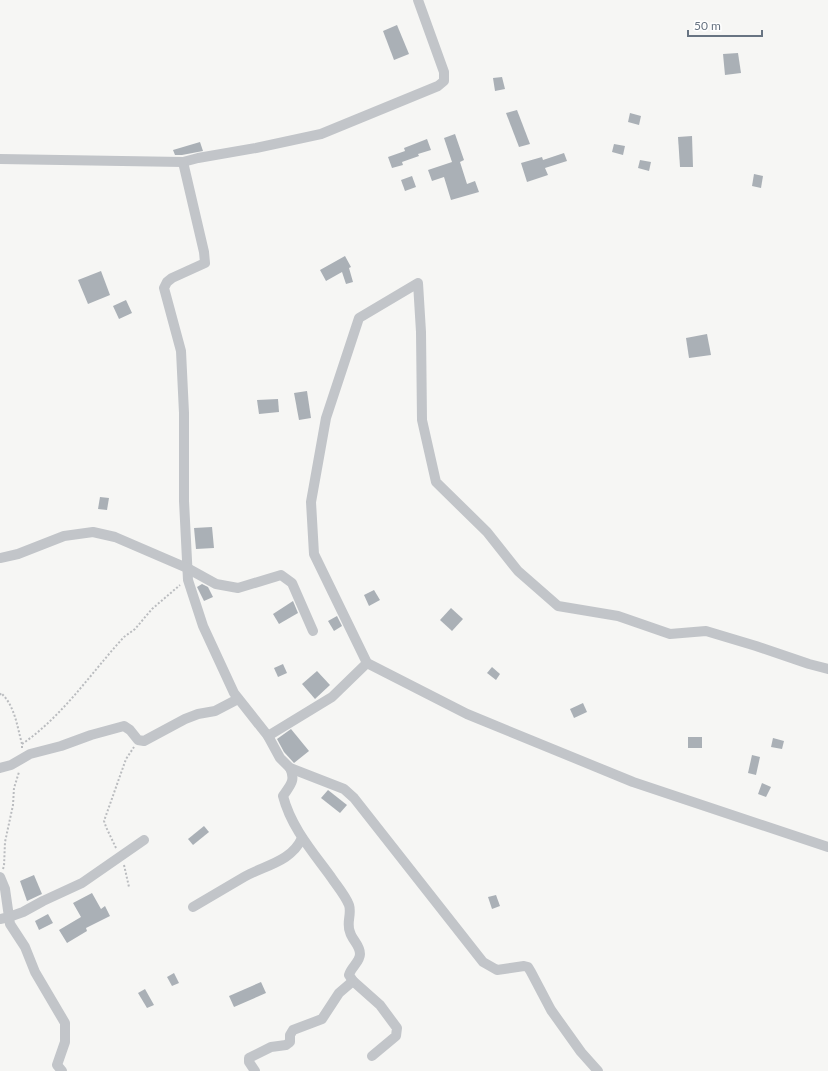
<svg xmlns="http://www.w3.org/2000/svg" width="828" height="1071" font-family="Lato,sans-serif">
  <rect width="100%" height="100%" fill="#f6f6f4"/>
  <!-- building -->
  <g fill="#aab0b6">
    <polygon points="397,25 409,54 394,60 383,31"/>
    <polygon points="738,53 741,73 725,75 723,54"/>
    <polygon points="502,77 505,89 495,91 493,78"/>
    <polygon points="517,110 530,144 519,147 506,113"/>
    <polygon points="630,113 641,116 639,125 628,122"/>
    <polygon points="455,134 464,160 460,162 467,184 475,181 479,192 451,200 444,177 432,181 428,170 452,162 444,138"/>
    <polygon points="692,136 693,167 680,167 678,137"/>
    <polygon points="427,139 431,150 418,154 419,156 402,162 403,165 392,168 388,157 405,151 404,148"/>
    <polygon points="200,142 203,151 182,155 175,155 173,150"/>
    <polygon points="614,144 625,146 623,155 612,152"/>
    <polygon points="564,153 567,161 545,168 548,175 527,182 521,163 542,157 543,160"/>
    <polygon points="640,160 651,162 649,171 638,168"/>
    <polygon points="754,174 763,176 761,188 752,186"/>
    <polygon points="412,176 416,187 405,191 401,180"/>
    <polygon points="345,256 351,267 349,268 353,282 346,284 342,272 326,281 320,270"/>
    <polygon points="101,271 110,295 88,304 78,280"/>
    <polygon points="126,300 132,313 119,319 113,306"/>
    <polygon points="707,334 711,355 689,358 686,338"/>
    <polygon points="307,391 311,418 299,420 294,393"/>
    <polygon points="278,399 279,412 259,414 257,400"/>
    <polygon points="100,497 109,498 107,510 98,509"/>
    <polygon points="212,527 214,548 196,549 194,528"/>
    <polygon points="202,584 208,587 213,597 204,601 197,587"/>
    <polygon points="374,590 380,600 369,606 364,595"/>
    <polygon points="293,601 298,613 279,624 273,614"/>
    <polygon points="451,608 463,619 452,631 440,620"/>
    <polygon points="337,616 342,626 334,631 328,621"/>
    <polygon points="283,664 287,673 278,677 274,668"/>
    <polygon points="492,667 500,674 496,680 487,673"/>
    <polygon points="317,671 330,685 315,699 302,684"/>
    <polygon points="583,703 587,712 574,718 570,709"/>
    <polygon points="291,729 309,751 294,763 284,752 277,739"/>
    <rect x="688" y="737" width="14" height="11"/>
    <polygon points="773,738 784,741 782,749 771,747"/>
    <polygon points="752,755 760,757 756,775 748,773"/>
    <polygon points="762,783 771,787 766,797 758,794"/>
    <polygon points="328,790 347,805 340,813 321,798"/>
    <polygon points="204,826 209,832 193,845 188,839"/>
    <polygon points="34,875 42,894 27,901 20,881"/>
    <polygon points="92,893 101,909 105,906 110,916 86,928 87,931 67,943 59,930 81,917 73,903"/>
    <polygon points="496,895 500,906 492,909 488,897"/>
    <polygon points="48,914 53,923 39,930 35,921"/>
    <polygon points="174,973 179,983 172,986 167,977"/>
    <polygon points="261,982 266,993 234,1007 229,996"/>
    <polygon points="145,989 154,1005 147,1008 138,993"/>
  </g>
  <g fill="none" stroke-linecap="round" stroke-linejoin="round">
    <!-- path -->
    <g stroke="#babcbf" stroke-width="2" stroke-dasharray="2 2" stroke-linecap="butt">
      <path d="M 0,695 L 1,693 C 15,706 17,726 22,744"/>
      <path d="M 22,748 L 22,744 C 63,716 90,674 124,637 L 135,629 L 152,609 L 180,585"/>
      <polyline points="116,848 106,827 104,821 126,759 134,747"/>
      <polyline points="124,865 129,887"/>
      <polyline points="3,869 4,866 5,842 13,805 14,788 19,772"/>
    </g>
    <!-- street -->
    <g stroke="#c2c5c9" stroke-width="10">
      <polyline points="418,0 444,72 444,81 438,86 321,134 256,148 198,158 183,162 204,252 205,263 172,278 167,282 164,288 181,351 184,413 184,501 188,580 203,626 234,693 268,736 280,758 290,768 344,789 354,798 483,962 497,970 524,966 528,967 531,972 551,1010 581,1052 598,1071"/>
      <polyline points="0,159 183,162"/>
      <polyline points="0,558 18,554 64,536 93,532 115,537 187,568 216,584 238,588 281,575 292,583 313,631"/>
      <polyline points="828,669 809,664 756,646 706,631 670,634 618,616 558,606 518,571 487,532 436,482 422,420 421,332 418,283 359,318 326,418 311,502 314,554 367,663 467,714 633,782 828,847"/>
      <polyline points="268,736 332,697 367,663"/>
      <polyline points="0,768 11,765 30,754 61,746 91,735 124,726 130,730 138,740 144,741 185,719 198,714 215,711 238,699"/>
      <path d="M 290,768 C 296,781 290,785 283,796 C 291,827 312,851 331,877 C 337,886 345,895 349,905 C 352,914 346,923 350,932 C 352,940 360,945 360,954 C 360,962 351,967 349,975 L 353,981 L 380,1005 L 397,1028 L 396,1036 L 372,1056"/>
      <polyline points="0,877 5,889 9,917 0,919"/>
      <path d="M 193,907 C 210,897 227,887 244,877 C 265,865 291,862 302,838"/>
      <polyline points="62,1071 57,1065 65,1042 65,1023 35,972 25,947 10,924 9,917 23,912 43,901 82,883 144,840"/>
      <polyline points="255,1071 249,1062 249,1058 271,1047 286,1045 290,1042 290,1035 293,1030 322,1019 339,993 353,981"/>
    </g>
  </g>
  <!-- scale -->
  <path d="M688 30v6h74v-6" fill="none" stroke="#687482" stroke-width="2"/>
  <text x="694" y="30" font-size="12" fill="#687482" stroke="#ffffff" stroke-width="3" paint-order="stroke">50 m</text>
</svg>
